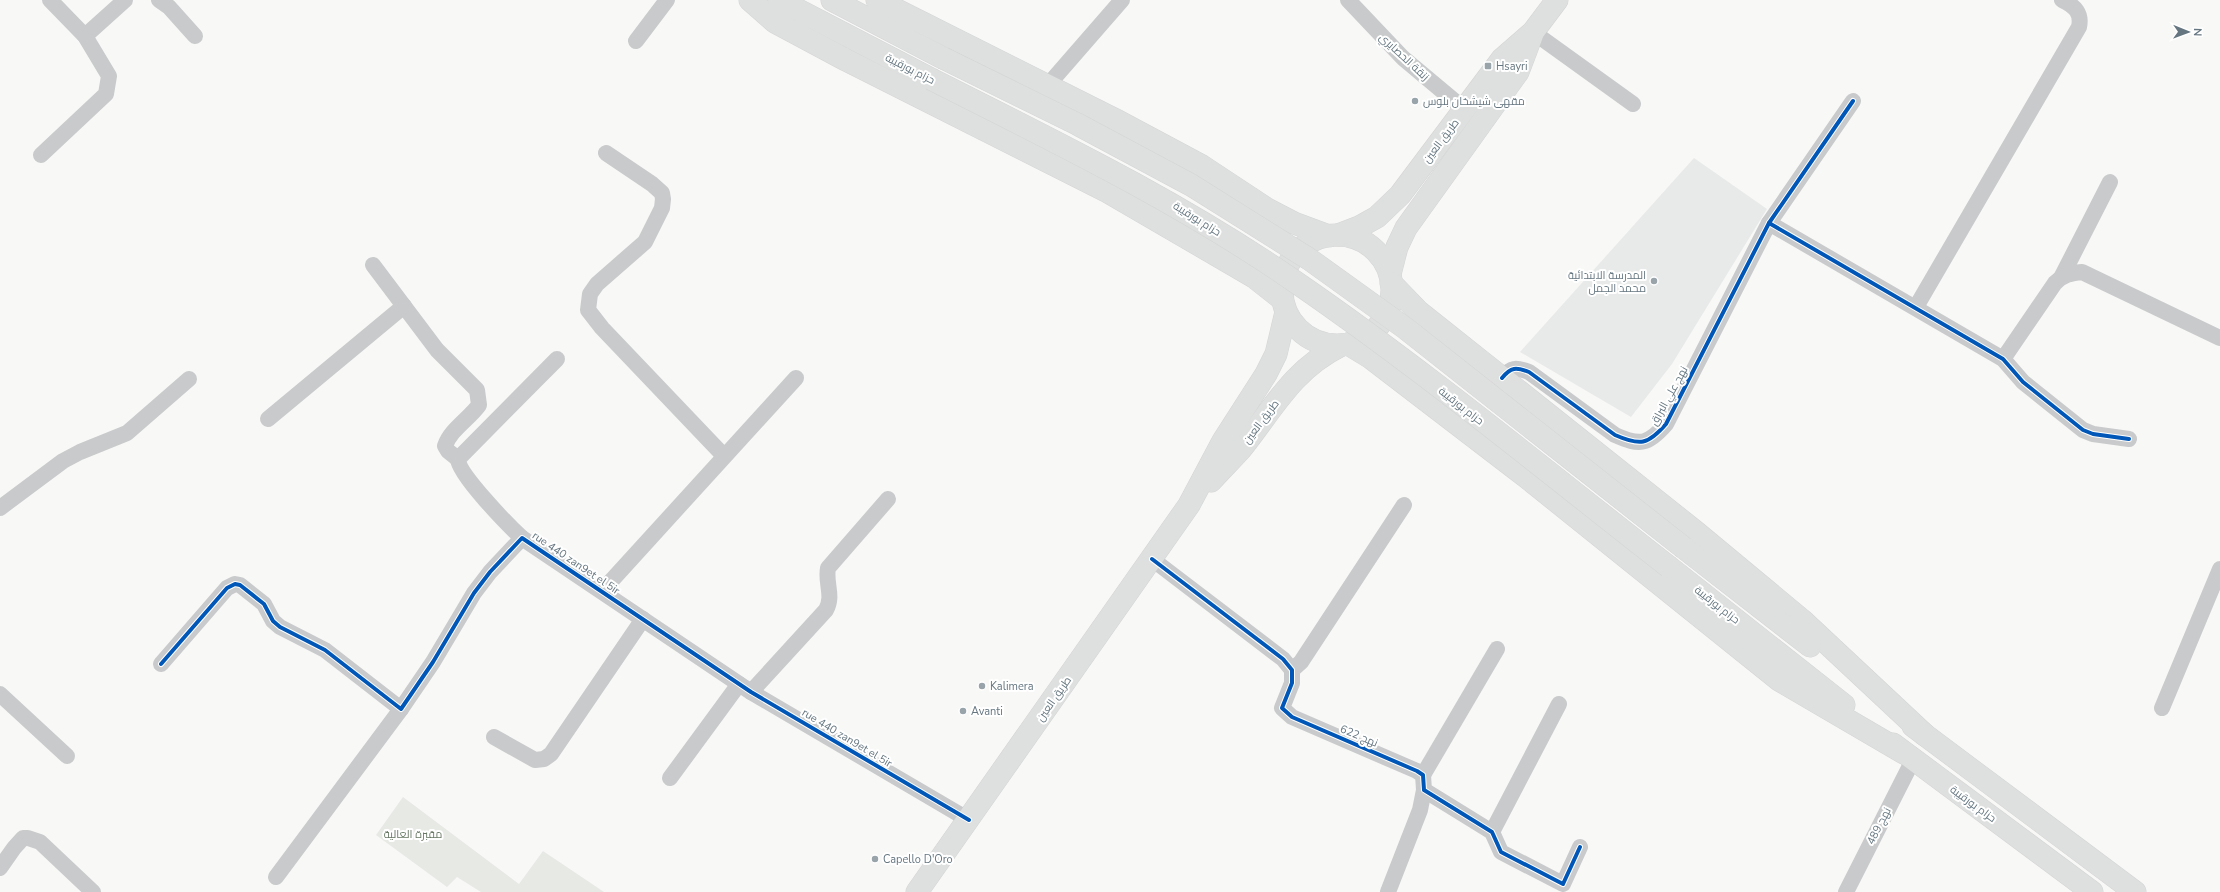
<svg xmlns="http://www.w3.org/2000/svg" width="2220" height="892" font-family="'Nunito Sans',Cairo,sans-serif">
  <rect width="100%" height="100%" fill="#f8f8f7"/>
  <!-- built -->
  <polygon fill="#e8e9e9" points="1694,158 1767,209 1672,364 1631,417 1520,352"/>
  <!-- green -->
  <polygon fill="#e7e9e5" points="403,797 519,884 543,851 604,892 481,892 457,877 447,887 376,835"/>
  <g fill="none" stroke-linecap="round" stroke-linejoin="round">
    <defs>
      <g id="secondary">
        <circle cx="1337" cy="290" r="55"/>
        <polyline points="1338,235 1359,227 1377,217 1400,195 1502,59 1533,32 1557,0"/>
        <polyline points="1390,274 1397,247 1406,228 1518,72 1532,35"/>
        <path d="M 1211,481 C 1221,470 1231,460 1241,449 C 1273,409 1292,370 1340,346"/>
        <polyline points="917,892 1189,505 1223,441 1266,374 1276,354 1286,312"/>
      </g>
      <g id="highway">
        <polyline points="750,0 775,22 846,60 1108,192 1254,277 1282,299"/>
        <polyline points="779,0 931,79"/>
        <polyline points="832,0 943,58"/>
        <polyline points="877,0 1114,119 1202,166 1267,209 1294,223 1329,236"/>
        <polyline points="1391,283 1418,311 1696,532 1802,620 1925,735"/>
        <polyline points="1348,344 1371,358 1525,476 1779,680 1904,753"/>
        <polyline points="1684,548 1810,646"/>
        <polyline points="1669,567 1844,705"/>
        <polyline points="1913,726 2135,892"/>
        <polyline points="1893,744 2092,892"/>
      </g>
    </defs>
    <!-- secondary casing -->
    <use href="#secondary" stroke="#d4d5d5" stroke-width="23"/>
    <!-- highway casing -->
    <use href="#highway" stroke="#d4d5d5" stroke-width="23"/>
    <!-- street -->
    <g stroke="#c9cacb" stroke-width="16">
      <polyline points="159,0 169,7 195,36"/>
      <polyline points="1348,0 1403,58 1464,109"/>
      <polyline points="1533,32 1633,104"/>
      <polyline points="85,36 125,0"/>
      <polyline points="636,41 667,0"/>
      <polyline points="1048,85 1122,0"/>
      <polyline points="606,153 652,184 662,193 663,199 662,208 645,242 597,284 590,294 588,310 602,328 724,456"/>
      <polyline points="41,155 106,94 109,76 85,36 50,0"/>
      <polyline points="1769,223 2003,359 2023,382 2083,430 2093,434 2129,439"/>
      <path d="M 373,265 L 437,350 L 477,390 L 479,405 C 469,419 450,430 445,446 L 448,451 L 458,459"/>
      <polyline points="2062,276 2110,182"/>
      <path d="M 1916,307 L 2079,27 C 2082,13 2075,6 2062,0"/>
      <path d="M 2003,359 L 2055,283 C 2063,275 2071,273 2082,272 L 2220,338"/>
      <path d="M 1502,378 C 1511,367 1516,367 1529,372 L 1615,435 C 1640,446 1648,445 1666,424 L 1769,223 L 1853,101"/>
      <polyline points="268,419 404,306"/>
      <polyline points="0,508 63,461 80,452 127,433 189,379"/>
      <path d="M 522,538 C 509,526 458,474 458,459 L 557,359"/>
      <polyline points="1152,559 1283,659 1292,670 1292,683 1282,708 1292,717 1417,771 1423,775 1424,790 1492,832 1501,852 1563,884 1580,847"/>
      <polyline points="602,591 796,378"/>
      <polyline points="161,664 227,588 235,584 240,585 264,604 273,621 280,627 325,650 401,709 433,662 474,593 490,572 522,538 751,692 969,820"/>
      <polyline points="1292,670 1301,662 1404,505"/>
      <path d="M 751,692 L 826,610 C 834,596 825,583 828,568 L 888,499"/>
      <polyline points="0,694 67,756"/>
      <polyline points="2162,708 2220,569"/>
      <polyline points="494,737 535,760 544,759 551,754 643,619"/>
      <polyline points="1423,775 1497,649"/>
      <polyline points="670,778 739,684"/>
      <polyline points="1492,832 1559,704"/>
      <polyline points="0,868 14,848 23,838 28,838 40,842 93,892"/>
      <polyline points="276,877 401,709"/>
      <polyline points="1388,892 1420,810 1424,790"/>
      <polyline points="1846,892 1913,760"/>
    </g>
    <!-- secondary -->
    <use href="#secondary" stroke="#dedfdf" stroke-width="22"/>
    <!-- highway -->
    <use href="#highway" stroke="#dedfdf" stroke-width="22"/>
    <defs>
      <g id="highway-bridge">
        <polyline points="943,58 1077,124 1191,185 1309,259 1405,328 1684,548"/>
        <path d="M 931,79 C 1056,142 1182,203 1297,283 C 1425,371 1547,472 1669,567"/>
      </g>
    </defs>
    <!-- highway-bridge casing -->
    <use href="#highway-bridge" stroke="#d4d5d5" stroke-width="23" stroke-linecap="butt"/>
    <!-- highway-bridge -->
    <use href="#highway-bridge" stroke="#dedfdf" stroke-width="22"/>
    <defs>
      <g id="cycleway">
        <polyline points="1769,223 2003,359 2023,382 2083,430 2093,434 2129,439"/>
        <path d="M 1502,378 C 1511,367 1516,367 1529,372 L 1615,435 C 1640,446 1648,445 1666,424 L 1769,223 L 1853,101"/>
        <polyline points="1152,559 1283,659 1292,670 1292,683 1282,708 1292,717 1417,771 1423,775 1424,790 1492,832 1501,852 1563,884 1580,847"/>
        <polyline points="161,664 227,588 235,584 240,585 264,604 273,621 280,627 325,650 401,709 433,662 474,593 490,572 522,538 751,692 969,820"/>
      </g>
    </defs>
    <!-- cycleway casing -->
    <use href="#cycleway" stroke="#fff" stroke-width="6"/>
    <!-- cycleway -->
    <use href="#cycleway" stroke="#0057b8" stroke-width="4"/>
  </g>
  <!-- markers -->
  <g fill="#98a4aa" stroke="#fff" stroke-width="1.5">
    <rect x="1484" y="62" width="8" height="8" rx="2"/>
    <circle cx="1415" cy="101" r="4"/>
    <circle cx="1654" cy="281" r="4"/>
    <circle cx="982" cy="686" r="4"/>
    <circle cx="963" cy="711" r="4"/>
    <circle cx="875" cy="859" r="4"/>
  </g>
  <g text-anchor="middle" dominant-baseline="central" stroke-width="4" stroke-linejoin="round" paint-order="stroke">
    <!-- street labels -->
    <g font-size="11" fill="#657680" stroke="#fff">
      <text transform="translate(1404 57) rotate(43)">زنقة الحصايري</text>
      <text transform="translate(910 69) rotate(27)">حزام بورقيبة</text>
      <text transform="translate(1441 141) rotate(-53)">طريق العين</text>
      <text transform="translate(1197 219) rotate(32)">حزام بورقيبة</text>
      <text transform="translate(1669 396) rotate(-61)">نهج علي البراق</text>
      <text transform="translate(1461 406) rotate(38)">حزام بورقيبة</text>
      <text transform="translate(1261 422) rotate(-53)">طريق العين</text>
      <text transform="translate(576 563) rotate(34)">rue 440 zan9et el 5ir</text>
      <text transform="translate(1717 605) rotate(38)">حزام بورقيبة</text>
      <text transform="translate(1054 699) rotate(-55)">طريق العين</text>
      <text transform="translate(1359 736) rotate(23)">نهج 622</text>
      <text transform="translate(847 738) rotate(31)">rue 440 zan9et el 5ir</text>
      <text transform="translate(1973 804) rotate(36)">حزام بورقيبة</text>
      <text transform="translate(1879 826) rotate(-63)">نهج 489</text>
    </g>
    <!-- poi labels -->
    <g font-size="11" fill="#657680" stroke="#fff" text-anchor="start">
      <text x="1496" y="66">Hsayri</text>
      <text x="1423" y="101">مقهى شيشخان بلوس</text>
      <text x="1646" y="275" text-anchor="end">المدرسة الابتدائية<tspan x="1646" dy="13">محمد الجمل</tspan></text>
      <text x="990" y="686">Kalimera</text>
      <text x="971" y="711">Avanti</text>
      <text x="883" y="859">Capello D'Oro</text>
    </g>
    <!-- park labels -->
    <g font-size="11" fill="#687864" stroke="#fff">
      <text x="413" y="834">مقبرة العالية</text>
    </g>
  </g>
  <!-- north arrow -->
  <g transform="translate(2188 32) rotate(91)" stroke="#ffffff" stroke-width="3" paint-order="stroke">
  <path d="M0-3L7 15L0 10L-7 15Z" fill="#657680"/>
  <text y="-6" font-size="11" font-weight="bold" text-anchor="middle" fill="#657680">N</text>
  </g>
</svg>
